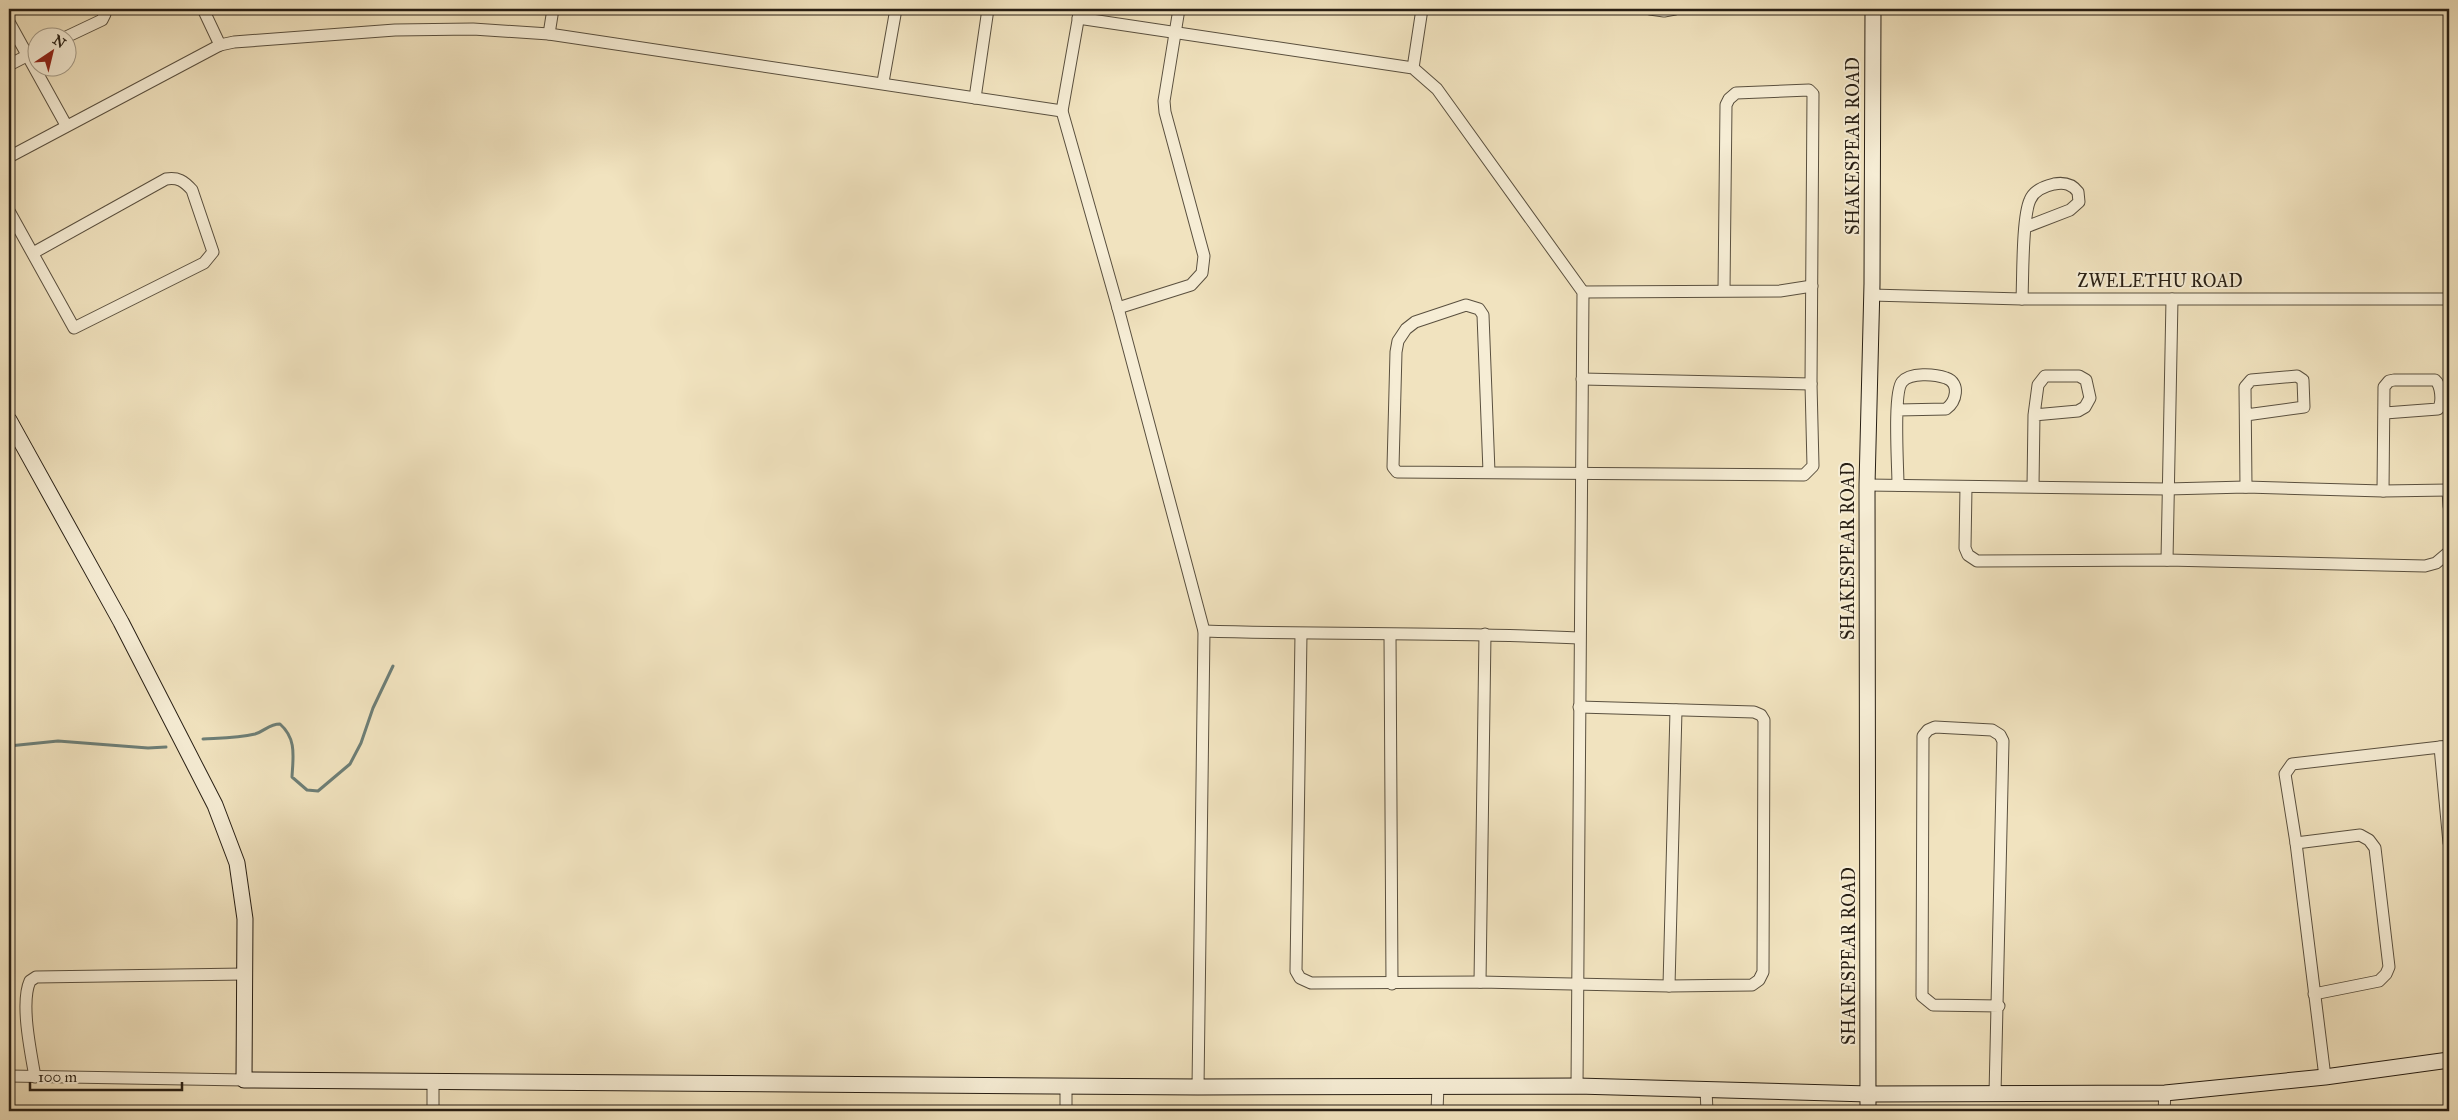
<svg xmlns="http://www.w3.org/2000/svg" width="2458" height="1120" font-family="'IM FELL Great Primer',serif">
  <rect width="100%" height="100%" fill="#f1e3bf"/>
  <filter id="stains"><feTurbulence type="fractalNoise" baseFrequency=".004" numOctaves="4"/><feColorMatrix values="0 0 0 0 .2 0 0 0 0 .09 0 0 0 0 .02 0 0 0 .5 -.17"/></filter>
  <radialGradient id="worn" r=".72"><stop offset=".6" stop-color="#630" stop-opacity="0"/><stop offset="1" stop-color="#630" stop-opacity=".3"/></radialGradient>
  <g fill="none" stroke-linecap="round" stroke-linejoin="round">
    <!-- stream -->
    <g stroke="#6d7e76" stroke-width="3">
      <path d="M 203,739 C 220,738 238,738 255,734 C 265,731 269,724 280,724 C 297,739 293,757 292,777 L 307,790 L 318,791 L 350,764 L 361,743 L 373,708 L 393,666"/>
      <polyline points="9,746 58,741 148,748 166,747"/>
    </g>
    <defs>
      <g id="street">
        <polyline points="203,9 220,45"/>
        <polyline points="1080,9 1062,111 1118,308 1204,631 1198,1087"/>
        <polyline points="1650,9 1664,11 1675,9"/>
        <polyline points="1078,18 1413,68 1437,89 1583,292 1577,1086"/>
        <polyline points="9,22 66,125"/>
        <polyline points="549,34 553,9"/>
        <polyline points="64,38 102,20 105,14 104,9"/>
        <polyline points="9,65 38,50"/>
        <polyline points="1413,68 1422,9"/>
        <polyline points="883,82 896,9"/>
        <polyline points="975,98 988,9"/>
        <polyline points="9,157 220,45 234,42 395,30 473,29 549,34 1062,111"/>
        <path d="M 9,211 L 74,328 L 204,263 L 213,252 L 192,190 C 184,181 178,177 166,179 L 33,253"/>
        <polyline points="1583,292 1780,291 1812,286"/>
        <polyline points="1871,295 2022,299 2449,299"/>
        <path d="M 2022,299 C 2023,277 2022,217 2030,200 C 2034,190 2045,186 2054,184 C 2065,182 2072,184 2078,192 L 2079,202 L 2070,210 L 2026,227"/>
        <polyline points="1118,308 1191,285 1202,273 1204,256 1165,112 1164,101 1179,9"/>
        <polyline points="1582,379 1811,384"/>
        <path d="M 1898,410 L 1946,409 C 1956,402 1961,383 1946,378 C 1935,374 1910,372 1902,382 C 1893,393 1898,467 1898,485"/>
        <polyline points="1489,472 1483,315 1479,309 1466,305 1415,322 1406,329 1398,341 1396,352 1393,467 1397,472 1804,475 1813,466 1811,384 1813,94 1809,90 1736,93 1729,99 1726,105 1724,290"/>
        <polyline points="1867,485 2167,489 2246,487 2383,491 2449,490"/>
        <polyline points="2033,486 2034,415 2038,385 2045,376 2079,376 2086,380 2090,398 2085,407 2078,411 2034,415"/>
        <polyline points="1966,487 1965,548 1968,555 1977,561 2167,560 2425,566 2436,563 2449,552"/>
        <polyline points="2246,487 2245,387 2251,380 2297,376 2303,380 2304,407 2246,415"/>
        <polyline points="2448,490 2449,506"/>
        <path d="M 2383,491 L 2384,387 L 2389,381 L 2394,380 L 2435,380 C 2441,385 2443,402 2438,409 L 2385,413"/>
        <polyline points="2167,560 2172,299"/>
        <path d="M 1204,631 C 1329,635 1454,632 1579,638"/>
        <polyline points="1301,634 1296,971 1300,978 1311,983 1480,982 1669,986 1752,985 1759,980 1763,972 1764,720 1761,715 1754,712 1579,707"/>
        <polyline points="1390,635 1392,984"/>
        <polyline points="2440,747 2449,843"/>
        <polyline points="2296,843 2360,835 2369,840 2375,848 2389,967 2386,974 2379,981 2314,994"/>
        <polyline points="1480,982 1485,634"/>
        <polyline points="1669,986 1676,710"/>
        <polyline points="9,1076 244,1080"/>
        <path d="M 35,1077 C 31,1053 20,1003 30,981 L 36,977 L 245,974"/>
        <polyline points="2325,1077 2296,843 2285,774 2292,764 2449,746"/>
        <polyline points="433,1081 433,1111"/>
        <polyline points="1706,1090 1707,1111"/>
        <polyline points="1995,1094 2003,741 2000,735 1992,730 1935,727 1928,730 1923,736 1922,996 1933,1005 1999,1006"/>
        <polyline points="1066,1111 1066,1085"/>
        <polyline points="1437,1111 1438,1086"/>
        <polyline points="2164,1111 2165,1093"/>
      </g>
      <g id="secondary">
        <polyline points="9,420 121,622 215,805 237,863 245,919 244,1080 1198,1087 1577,1086 1869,1094 2165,1093 2325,1077 2449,1060"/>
        <polyline points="1868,1111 1867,485 1872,284 1873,9"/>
      </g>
    </defs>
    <!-- street casing -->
    <use href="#street" stroke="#5a503f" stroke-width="13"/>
    <!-- secondary casing -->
    <use href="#secondary" stroke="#281f14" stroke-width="17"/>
    <!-- street -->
    <use href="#street" stroke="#f6edd5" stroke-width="11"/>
    <!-- secondary -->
    <use href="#secondary" stroke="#f6edd5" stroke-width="15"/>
  </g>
  <g text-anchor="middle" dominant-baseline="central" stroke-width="4" stroke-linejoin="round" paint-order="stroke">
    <!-- street labels -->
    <g font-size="18" fill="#281f14" stroke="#f6edd5">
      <text transform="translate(1853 146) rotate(-90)">SHAKESPEAR ROAD</text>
      <text x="2160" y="281">ZWELETHU ROAD</text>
      <text transform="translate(1848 551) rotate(-90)">SHAKESPEAR ROAD</text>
      <text transform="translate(1849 956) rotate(-90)">SHAKESPEAR ROAD</text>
    </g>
  </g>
  <!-- margin -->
  <rect width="2458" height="1120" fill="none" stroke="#f1e3bf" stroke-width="30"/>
  <rect x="10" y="10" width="2438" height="1100" fill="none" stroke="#281f14" stroke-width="2.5"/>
  <rect x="15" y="15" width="2428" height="1090" fill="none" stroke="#281f14"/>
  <!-- north arrow -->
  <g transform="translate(52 52) rotate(35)"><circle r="24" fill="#f6edd5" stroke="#a49b88"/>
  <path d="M0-4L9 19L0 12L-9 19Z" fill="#8f2418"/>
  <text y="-8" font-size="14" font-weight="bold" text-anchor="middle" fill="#281f14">N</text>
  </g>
  <!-- scale -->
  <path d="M30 1082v8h152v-8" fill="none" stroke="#281f14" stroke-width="2.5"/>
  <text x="38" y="1082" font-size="15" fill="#281f14" stroke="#f6edd5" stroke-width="4" paint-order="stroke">100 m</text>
  <rect width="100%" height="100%" filter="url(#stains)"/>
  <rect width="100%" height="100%" fill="url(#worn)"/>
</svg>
